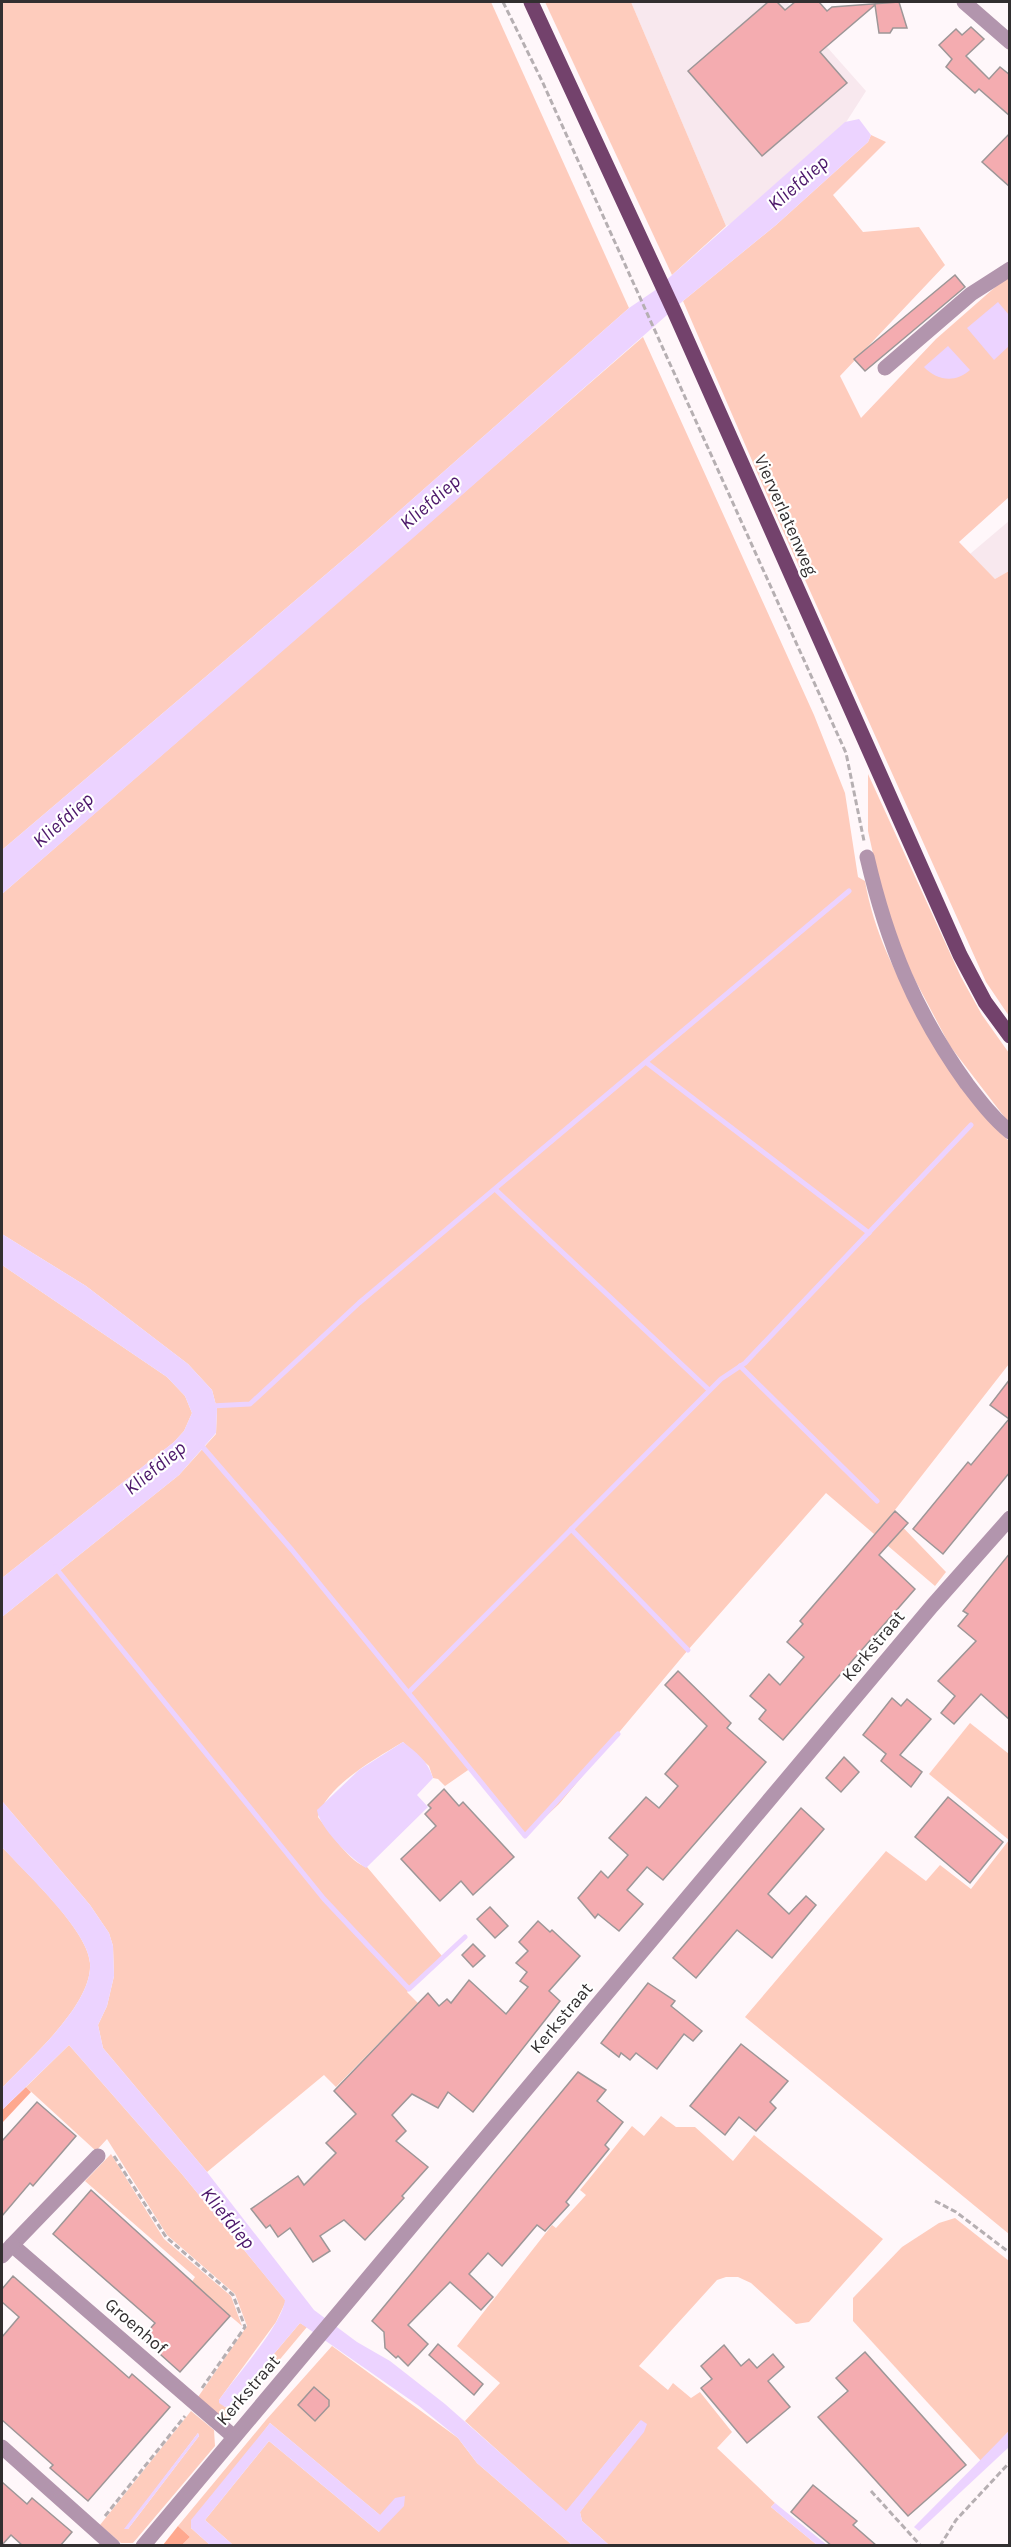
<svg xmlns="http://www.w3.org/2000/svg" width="1011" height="2547" font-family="Karla,sans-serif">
  <rect width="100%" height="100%" fill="#fff7fa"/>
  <!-- built -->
  <g fill="#f8e8ee">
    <polygon points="631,2 787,2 866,91 806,185 726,226"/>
    <polygon points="1009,521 1009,571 995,579 970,554"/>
  </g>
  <!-- green -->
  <g fill="#feccbd" fill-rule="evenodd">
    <polygon points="2,2 491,2 629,308 364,542 2,850"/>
    <polygon points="545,2 631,2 726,226 672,275"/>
    <polygon points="871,135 886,142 833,195 863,232 919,227 945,265 840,376 861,418 936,339 1009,275 1009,497 959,542 995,579 1009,571 1009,1016 986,982 770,502 683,301 776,225 868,142"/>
    <path d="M 643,337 L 814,715 L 845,793 L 858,877 L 865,881 C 881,976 947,1054 999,1132 L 1009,1141 L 1009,1364 L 891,1515 L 946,1572 L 935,1586 L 826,1493 L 688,1650 L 559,1804 L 525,1836 L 471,1768 L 445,1786 L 438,1779 L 433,1778 L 429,1766 L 403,1742 C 375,1759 327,1785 318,1817 C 328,1830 352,1865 367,1867 L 442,1956 L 407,1992 L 418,2003 L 336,2087 L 324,2075 L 207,2172 L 103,2048 L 98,2025 L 107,2006 L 114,1976 L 113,1946 L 109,1933 L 90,1905 L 2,1801 L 2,1617 L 179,1475 L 216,1434 L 217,1409 L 212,1390 L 188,1364 L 86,1286 L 2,1234 L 2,894 Z"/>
    <polygon points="868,774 961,977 982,1015 1009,1053 1009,1123 950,1046 905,961 886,912 868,831"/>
    <polygon points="2,1265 167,1377 185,1396 192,1413 184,1431 174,1442 2,1578"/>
    <polygon points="970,1723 1009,1754 1009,1840 929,1774"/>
    <polygon points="1009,1840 1009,2234 745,2017 886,1851 926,1881 940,1865 971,1889"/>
    <path d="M 2,1847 C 25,1872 88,1930 90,1963 C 93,2005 28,2060 2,2088 Z"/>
    <polygon points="69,2045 181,2173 286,2301 276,2322 219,2400 225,2407 230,2406 300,2323 307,2327 229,2420 225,2421 198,2397 247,2326 235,2294 167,2235 107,2139 96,2151 26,2087"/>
    <polygon points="661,2116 676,2127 695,2127 733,2161 754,2135 883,2239 809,2322 796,2324 751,2283 738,2277 726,2277 717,2280 639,2366 668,2390 673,2383 691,2398 700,2392 732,2432 717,2448 775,2503 771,2507 817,2545 609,2545 582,2521 580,2512 609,2473 641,2420 566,2512 465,2421 500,2383 457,2346 552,2225 556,2228 586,2195 580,2190 632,2126 644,2136"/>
    <polygon points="111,2154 164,2239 231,2296 242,2326 191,2283 195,2277 85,2181"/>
    <polygon points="955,2218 1009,2261 1009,2431 981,2461 853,2321 853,2298 902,2247 939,2223"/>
    <polygon points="332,2346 458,2438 477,2463 572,2545 233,2545 205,2520 269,2441 379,2532 381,2516 270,2423 191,2528 210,2545 182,2545 190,2537 178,2526 266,2420"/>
    <path d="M 191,2411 L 214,2430 L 215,2446 L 133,2543 L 121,2543 L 100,2525 ZM 198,2433 L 199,2436 L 128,2529 L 125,2529 Z"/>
  </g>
  <!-- forest -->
  <g fill="#fea88f">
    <polygon points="26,2087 31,2092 2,2123 2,2110"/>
    <polygon points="178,2526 190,2537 182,2545 163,2545"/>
  </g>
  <!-- water -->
  <g fill="#ecd3ff">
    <polygon points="859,119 871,135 868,142 776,225 683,301 413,538 2,894 2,850 364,542 629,308 654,291 845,122"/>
    <polygon points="998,302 1009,315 1009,346 994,360 967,328"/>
    <path d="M 948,346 L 970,370 C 956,383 937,381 924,367 Z"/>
    <polygon points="2,1234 86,1286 188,1364 212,1390 217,1409 216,1433 179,1475 2,1617 2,1578 174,1442 184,1431 192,1413 185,1396 167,1377 2,1265"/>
    <path d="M 403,1742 C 417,1753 427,1760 433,1778 L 417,1795 L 428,1807 L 366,1868 C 351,1859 319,1827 317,1810 L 359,1770 Z"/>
    <path d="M 2,1801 L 90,1905 L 109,1933 L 113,1946 L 114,1976 L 107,2006 L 98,2025 L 103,2048 L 207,2172 L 314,2310 L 357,2342 L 390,2361 L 445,2404 L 566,2511 L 641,2420 L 647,2424 L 644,2432 L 580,2512 L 582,2521 L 609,2545 L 572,2545 L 477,2463 L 458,2438 L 419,2406 L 300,2323 L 230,2406 L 225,2407 L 219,2403 L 219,2400 C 235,2377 282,2325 285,2300 L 181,2173 L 69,2045 L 2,2110 L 2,2088 C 28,2060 93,2005 90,1963 C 88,1930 25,1873 2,1847 Z"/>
    <polygon points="270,2423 380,2515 395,2498 405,2496 404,2506 379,2532 269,2441 205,2520 233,2545 210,2545 191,2528 191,2520"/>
    <polygon points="1009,2431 1009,2447 919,2531 914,2527"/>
    <polygon points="198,2433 199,2436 128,2529 124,2529"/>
    <polygon points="775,2503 827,2545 817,2545 771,2507"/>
  </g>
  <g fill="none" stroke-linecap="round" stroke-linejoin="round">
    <!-- stream -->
    <g stroke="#ecd3ff" stroke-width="5">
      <polyline points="647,1063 869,1233"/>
      <polyline points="496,1190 709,1390"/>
      <polyline points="740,1366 877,1501"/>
      <polyline points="211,1406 250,1404 359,1303 849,891"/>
      <polyline points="201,1445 292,1550 525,1836 618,1734"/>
      <polyline points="571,1529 688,1650"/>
      <polyline points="55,1567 324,1899 409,1989 465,1937"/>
      <polyline points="409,1692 721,1379 745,1363 971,1125"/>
    </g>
  </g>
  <!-- building -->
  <g fill="#f4acb0" stroke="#9d9697" stroke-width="1.5">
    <polygon points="768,2 777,2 785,10 795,2 819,2 827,11 832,7 899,2 907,28 893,28 890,33 879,33 875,5 820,52 847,83 762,156 688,71"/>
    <polygon points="971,27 984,39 966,56 989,79 1000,67 1010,75 1010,116 979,89 975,93 946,67 952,59 939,45 956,29 962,35"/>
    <polygon points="1010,133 1010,187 982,162"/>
    <polygon points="955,275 965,287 865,371 854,359"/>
    <polygon points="1010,1379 1010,1472 943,1554 913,1529 968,1462 971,1465 1009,1419 990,1405"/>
    <polygon points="895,1511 908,1523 879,1555 915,1589 783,1740 759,1719 766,1710 750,1696 769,1674 780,1685 804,1657 787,1642 803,1624 800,1621"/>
    <polygon points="1010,1553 1010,1720 981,1694 954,1724 941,1713 955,1696 938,1681 976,1641 958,1626 968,1614 963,1611"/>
    <polygon points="678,1671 731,1723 727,1728 766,1762 663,1880 647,1867 627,1890 643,1904 619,1931 598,1914 595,1918 578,1898 601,1871 608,1878 628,1855 609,1838 646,1797 659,1808 678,1786 665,1774 707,1726 665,1685"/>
    <polygon points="892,1698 901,1706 907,1699 931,1719 900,1755 922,1772 911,1787 881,1761 886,1754 863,1735"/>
    <polygon points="844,1757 859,1772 841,1792 826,1778"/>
    <polygon points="444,1789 459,1806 463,1802 514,1857 473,1895 461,1881 440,1901 401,1859 436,1826 425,1814 431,1808 428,1805"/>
    <polygon points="948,1797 1003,1842 970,1883 915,1837"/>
    <polygon points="801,1808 824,1829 768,1894 789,1914 806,1896 816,1905 772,1958 737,1930 696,1978 673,1958"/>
    <polygon points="490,1907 508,1926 495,1938 477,1919"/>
    <polygon points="538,1921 550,1932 552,1930 580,1956 549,1991 560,2001 473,2112 448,2092 438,2108 412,2094 392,2115 406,2131 396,2141 428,2167 402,2196 404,2198 365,2240 344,2220 320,2236 330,2251 313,2262 290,2228 278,2237 270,2225 266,2228 251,2209 298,2176 304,2185 336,2153 326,2143 356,2114 334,2091 428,1993 439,2006 447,1999 451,2003 469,1980 506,2014 528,1987 520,1981 527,1972 516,1963 528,1951 519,1942"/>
    <polygon points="473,1944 485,1956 473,1967 462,1955"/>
    <polygon points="648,1983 675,2001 671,2006 702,2031 693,2041 684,2034 657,2069 636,2053 630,2060 621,2053 619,2057 601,2043"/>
    <polygon points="741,2044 788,2081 770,2102 776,2108 756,2131 739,2117 725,2135 690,2106"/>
    <polygon points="578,2072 606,2090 597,2101 623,2122 605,2145 609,2149 566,2202 569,2205 545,2231 537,2225 502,2266 488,2253 469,2274 493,2297 481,2310 450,2282 408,2325 428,2344 408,2366 398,2356 396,2358 385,2348 384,2332 372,2321"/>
    <polygon points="37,2102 76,2136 33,2186 30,2183 2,2216 2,2141"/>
    <polygon points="91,2190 230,2316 180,2372 142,2338 155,2323 53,2234"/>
    <polygon points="13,2276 129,2378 132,2374 170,2407 88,2501 50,2468 53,2465 2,2420 2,2337 19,2317 2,2302 2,2289"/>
    <polygon points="438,2344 483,2384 474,2395 429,2355"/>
    <polygon points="724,2345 741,2366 749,2359 757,2368 773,2354 784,2367 768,2381 790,2407 747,2443 701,2388 712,2379 701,2366"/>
    <polygon points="865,2352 966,2465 908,2516 818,2417 848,2391 836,2378"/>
    <polygon points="314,2387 329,2400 329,2406 315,2421 298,2405"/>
    <polygon points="2,2482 27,2504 32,2498 72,2532 60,2546 23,2546 11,2535 2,2545"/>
    <polygon points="813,2485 857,2521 853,2525 877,2546 832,2546 791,2512"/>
  </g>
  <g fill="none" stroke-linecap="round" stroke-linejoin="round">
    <!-- path -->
    <g stroke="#b6afb2" stroke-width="3" stroke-dasharray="6 3" stroke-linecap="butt">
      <polyline points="503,2 542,81 846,753 864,841"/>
      <polyline points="114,2156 166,2237 233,2295 245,2327 202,2388"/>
      <polyline points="935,2201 956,2212 1010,2253"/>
      <polyline points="871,2491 921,2546"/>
      <polyline points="105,2516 185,2416"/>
      <polyline points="940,2546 956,2520 1010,2462"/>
    </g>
    <!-- minor -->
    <g stroke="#b295ad" stroke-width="15">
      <polyline points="964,2 1010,42"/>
      <polyline points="885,368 971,294 1010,269"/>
      <path d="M 867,857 C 887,943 915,1012 967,1084 C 980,1101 993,1118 1010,1132"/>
      <polyline points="98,2156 12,2245 233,2436"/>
      <polyline points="2,2256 12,2245"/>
      <polyline points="2,2447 113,2546"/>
      <polyline points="143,2546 932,1606 1010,1518"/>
    </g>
    <!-- major -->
    <polyline stroke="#73426c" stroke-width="15" points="531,2 675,313 960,955 985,1002 1010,1036"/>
  </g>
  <g text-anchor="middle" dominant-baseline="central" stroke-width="4.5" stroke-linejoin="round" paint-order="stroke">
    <!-- street labels -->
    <g font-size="18" fill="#322f30" stroke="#fff">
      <text transform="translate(786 515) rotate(66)">Vierverlatenweg</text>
      <text transform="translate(873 1646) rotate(-50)">Kerkstraat</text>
      <text transform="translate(561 2018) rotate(-50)">Kerkstraat</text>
      <text transform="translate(136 2326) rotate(41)">Groenhof</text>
      <text transform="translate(248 2390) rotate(-49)">Kerkstraat</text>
    </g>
    <!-- water labels -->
    <g font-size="20" font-style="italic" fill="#4c176a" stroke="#fff">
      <text transform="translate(798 183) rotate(-41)">Kliefdiep</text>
      <text transform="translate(430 502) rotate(-41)">Kliefdiep</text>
      <text transform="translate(63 820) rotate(-41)">Kliefdiep</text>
      <text transform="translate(155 1468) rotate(-39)">Kliefdiep</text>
      <text transform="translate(228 2218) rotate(51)">Kliefdiep</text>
    </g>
  </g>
  <!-- border -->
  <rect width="1011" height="2547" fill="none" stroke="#322f30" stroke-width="6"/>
</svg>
